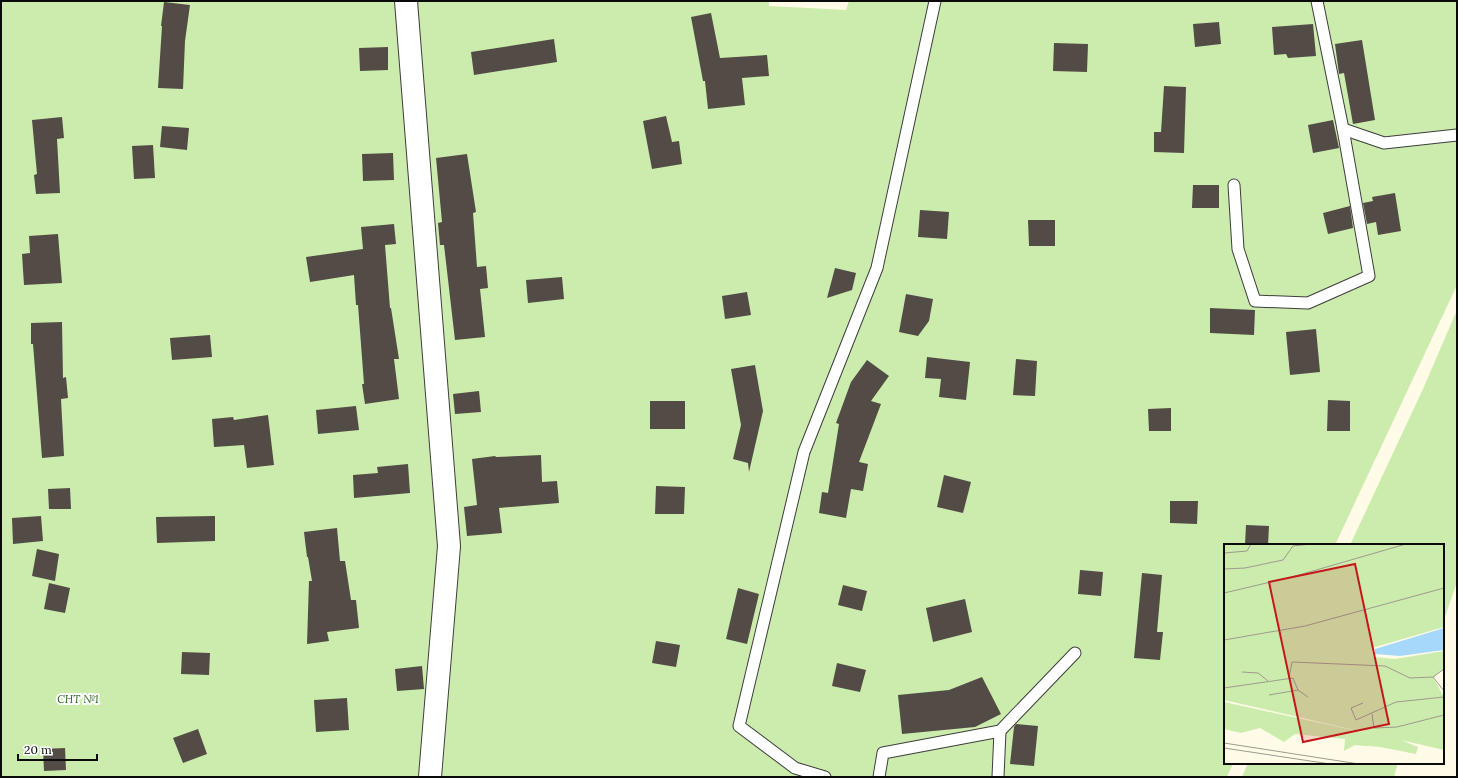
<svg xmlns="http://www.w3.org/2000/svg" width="1458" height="778" font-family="Lora,serif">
  <rect width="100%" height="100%" fill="#fffbe7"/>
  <!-- green -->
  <g fill="#ccecad">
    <polygon points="1,1 769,1 769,6 846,10 849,1 1457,1 1457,285 1335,545 1225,545 1225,763 1233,763 1227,777 1,777"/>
    <polygon points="1457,310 1457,582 1443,623 1443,545 1350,545 1423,389"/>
    <polygon points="1248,763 1398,763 1394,777 1242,777"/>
  </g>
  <!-- building -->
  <g fill="#534b45">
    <polygon points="164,2 190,5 185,41 183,89 158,88 162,26 161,26"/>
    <polygon points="711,13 720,58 767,55 769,76 742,78 745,105 708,109 705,81 703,81 691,17"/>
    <polygon points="1219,22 1221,44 1195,47 1193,24"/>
    <polygon points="1313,24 1316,56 1288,58 1286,54 1274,55 1272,27"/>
    <polygon points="554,39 557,62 474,75 471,52"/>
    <polygon points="1362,40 1375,120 1353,124 1344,73 1339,74 1335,44"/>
    <polygon points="1054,43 1088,44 1087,72 1053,71"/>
    <polygon points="388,47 388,70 360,71 359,48"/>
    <polygon points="1164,86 1186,87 1184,153 1154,152 1154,132 1161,132"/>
    <polygon points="666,116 672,142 679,141 682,164 652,169 643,121"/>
    <polygon points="62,117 64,138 57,139 60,193 36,194 34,175 37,174 32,120"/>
    <polygon points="1333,120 1339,148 1313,153 1308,125"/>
    <polygon points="162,126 189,128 187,150 160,147"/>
    <polygon points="153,145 155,178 134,179 132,146"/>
    <polygon points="393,153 394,180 363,181 362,154"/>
    <polygon points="467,154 476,212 473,213 477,267 486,266 488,288 480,289 485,337 455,340 444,245 440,245 438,223 442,222 436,158"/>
    <polygon points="1193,185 1219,185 1219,208 1192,208"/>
    <polygon points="1395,193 1401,231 1378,235 1376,222 1367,224 1363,203 1373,201 1372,197"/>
    <polygon points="1350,206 1353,228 1328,234 1323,213"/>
    <polygon points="920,210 949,212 947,239 918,237"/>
    <polygon points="1028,220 1055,220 1055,246 1029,246"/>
    <polygon points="394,224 396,244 385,245 390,308 391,308 399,359 394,359 399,399 365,404 362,384 364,384 358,305 356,305 354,275 310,282 306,257 363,249 361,227"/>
    <polygon points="58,234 62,283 24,285 22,254 30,253 29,236"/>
    <polygon points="835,268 856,273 852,290 827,298"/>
    <polygon points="562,277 564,299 528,303 526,280"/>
    <polygon points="747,292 751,315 725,319 722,296"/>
    <polygon points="906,294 933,299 929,321 918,336 899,332"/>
    <polygon points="1210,308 1255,310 1254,335 1210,333"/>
    <polygon points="62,322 63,378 66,377 68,398 61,399 64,456 42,458 33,344 31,344 31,323"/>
    <polygon points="1316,329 1320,372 1290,375 1286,332"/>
    <polygon points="210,335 212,357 172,360 170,338"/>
    <polygon points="927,357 970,362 966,400 939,397 941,379 925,378"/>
    <polygon points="1016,359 1037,361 1035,396 1013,395"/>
    <polygon points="867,360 889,376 871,401 881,404 859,462 868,464 863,491 851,489 846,518 819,513 822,492 828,493 839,424 836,423 851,382"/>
    <polygon points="755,365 763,411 749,472 748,463 733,459 741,425 731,369"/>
    <polygon points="479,391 481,412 455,414 453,394"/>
    <polygon points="1328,400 1350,401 1350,431 1327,431"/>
    <rect x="650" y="401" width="35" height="28"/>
    <polygon points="356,406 359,430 318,434 316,410"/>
    <polygon points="1171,408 1171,431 1149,431 1148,409"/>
    <polygon points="268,415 274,465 247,468 244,445 214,447 212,419 233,417 234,420"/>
    <polygon points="541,455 542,482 557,481 559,503 499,508 502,533 467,536 464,507 477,505 472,459 495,456 496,457"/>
    <polygon points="408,464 410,493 354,498 353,475 378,473 377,467"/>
    <polygon points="944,475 971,482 963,513 937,507"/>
    <polygon points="656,486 685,487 684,514 655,514"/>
    <polygon points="70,488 71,509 49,509 48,489"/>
    <polygon points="1170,501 1198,501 1197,524 1170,523"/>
    <polygon points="41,516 43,541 13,544 12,518"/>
    <polygon points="215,516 215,541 157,543 156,517"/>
    <polygon points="1246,525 1269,526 1268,545 1245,545"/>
    <polygon points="337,528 340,561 345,561 351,600 356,600 359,628 327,632 329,641 307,644 309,581 312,581 308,557 307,557 304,532"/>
    <polygon points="37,549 59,554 55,581 32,576"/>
    <polygon points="1080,570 1103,572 1101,596 1078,594"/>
    <polygon points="1142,573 1162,575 1157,632 1163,632 1160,660 1134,658"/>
    <polygon points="49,583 70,588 65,613 44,609"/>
    <polygon points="843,585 867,591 862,611 838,605"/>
    <polygon points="738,588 759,594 747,644 726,639"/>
    <polygon points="965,599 972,632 933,642 926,608"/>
    <polygon points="656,641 680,645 676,667 652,663"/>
    <polygon points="182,652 210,653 209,675 181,674"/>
    <polygon points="837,663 866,670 860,692 832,686"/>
    <polygon points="422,666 424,689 397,691 395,669"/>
    <polygon points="982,677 1001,714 975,727 902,734 898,695 949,690"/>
    <polygon points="347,698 349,730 316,732 314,700"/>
    <polygon points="1016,724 1038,726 1034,766 1010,764 1014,727"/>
    <polygon points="198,729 207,754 183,763 173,738"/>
    <polygon points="65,748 66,770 44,771 43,749"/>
  </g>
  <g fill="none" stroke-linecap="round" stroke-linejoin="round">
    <defs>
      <g id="service">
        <polyline points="1343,129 1384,143 1457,135"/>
        <polyline points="1234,185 1238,249 1255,301 1308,303 1369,276 1343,129 1317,1"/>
        <polyline points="825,777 795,768 739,726 804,452 877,268 935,1"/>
        <polyline points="879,777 883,753 1000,731 1075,653"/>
        <polyline points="998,777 1000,731"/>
      </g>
      <polyline id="minor" points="406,1 449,546 430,777"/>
    </defs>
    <!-- service casing -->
    <use href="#service" stroke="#3d3d3d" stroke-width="13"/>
    <!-- minor casing -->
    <use href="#minor" stroke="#3d3d3d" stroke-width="24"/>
    <!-- service -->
    <use href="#service" stroke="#fff" stroke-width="11"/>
    <!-- minor -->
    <use href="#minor" stroke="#fff" stroke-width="22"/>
  </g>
  <g text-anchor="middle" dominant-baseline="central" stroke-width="4" stroke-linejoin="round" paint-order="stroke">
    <!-- park labels -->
    <g font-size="11" font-style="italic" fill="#246616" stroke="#fff">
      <text x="78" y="699">СНТ №1</text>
    </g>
  </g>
  <!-- overview -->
  <g transform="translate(1224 544)">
    <rect width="220" height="220" fill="#fffbe7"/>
    <path d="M 0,0 L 220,0 L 220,83 L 148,104 L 149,113 L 171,115 L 220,107 L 220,125 L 209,133 L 220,153 L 220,206 L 177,196 L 194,203 L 192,210 L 156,203 L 131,201 L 120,207 L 121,195 L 71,190 L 60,198 L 36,184 L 17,189 L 0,185 L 0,158 L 152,191 L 0,156 Z" fill="#ccecad"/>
    <path d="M 220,84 L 220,106 L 176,112 L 151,110 L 151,105 Z" fill="#a6d8fc"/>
    <path fill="none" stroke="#9d9b8f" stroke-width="1" d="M 188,0 L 209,0M 0,9 L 23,7 L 27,0M 0,25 L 21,24 L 59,16 L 69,2 L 87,0M 0,49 L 68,33 L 182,0M 0,96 L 81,82 L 220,44M 18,128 L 34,129 L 44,137M 209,133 L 220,147M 65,134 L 68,118 L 161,122 L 186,134 L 209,133 L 220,125M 0,144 L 69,134 L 74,146 L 84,153M 45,151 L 74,146M 139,159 L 127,164 L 132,176 L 172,158 L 220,153M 148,170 L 150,184 L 173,183 L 220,171M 0,199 L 135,220M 0,204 L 106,220"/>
    <path fill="#c51719" fill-opacity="0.15" stroke="#c51719" stroke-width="2" d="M 131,20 L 165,180 L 79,198 L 45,38 Z"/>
    <rect width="220" height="220" fill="none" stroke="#0a0a0a" stroke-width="2"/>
  </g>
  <!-- border -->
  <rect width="1458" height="778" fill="none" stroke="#0a0a0a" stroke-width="4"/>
  <!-- scale -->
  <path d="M18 754v6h79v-6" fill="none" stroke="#0a0a0a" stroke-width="2"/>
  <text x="24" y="754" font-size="12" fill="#0a0a0a" stroke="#ffffff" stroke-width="3" paint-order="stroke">20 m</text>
</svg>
